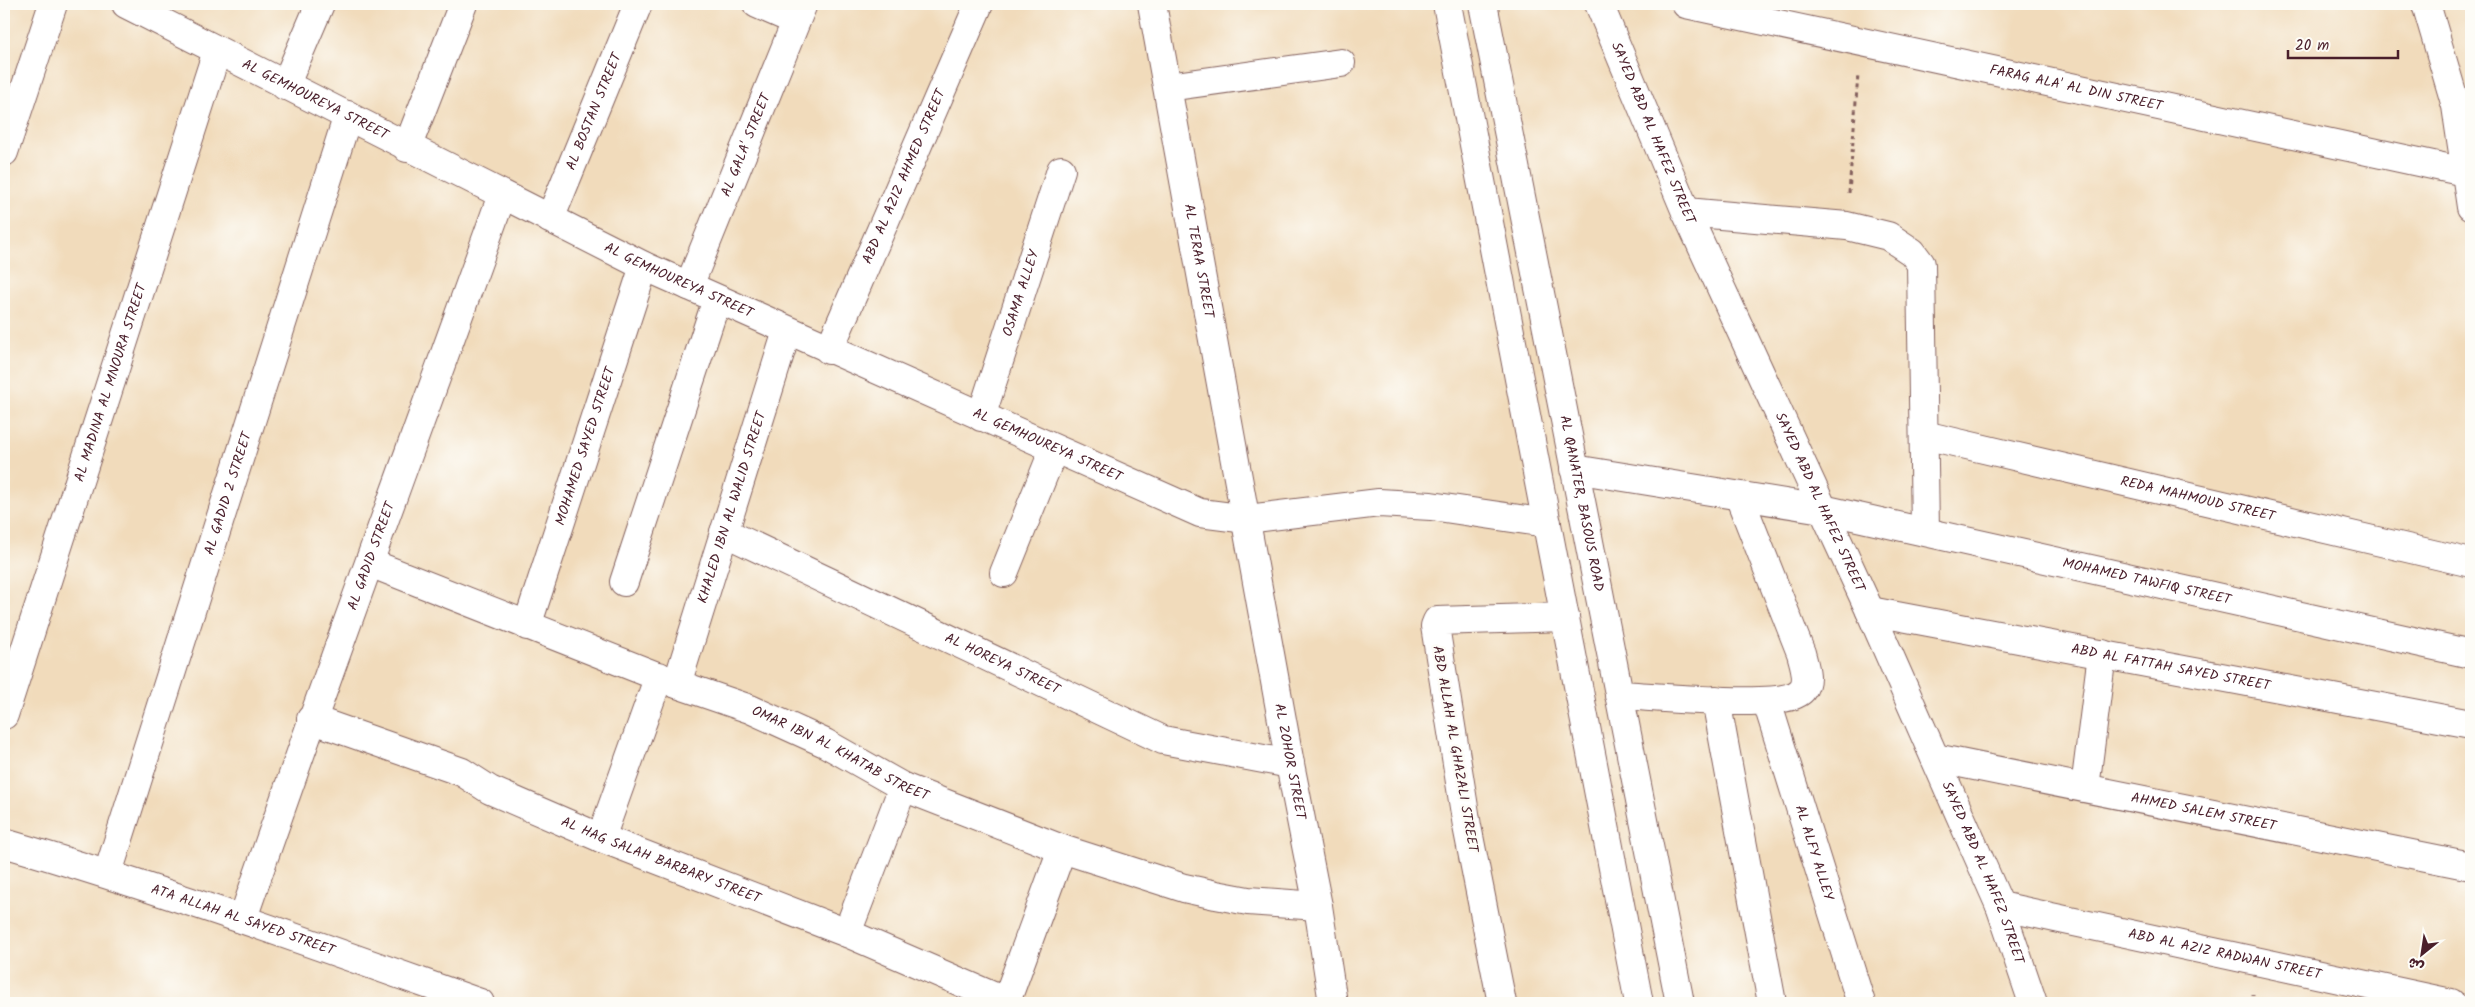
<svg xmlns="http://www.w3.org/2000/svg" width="2475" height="1007" font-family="Kalam,'Playpen Sans Arabic',sans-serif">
  <rect width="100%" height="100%" fill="#fdfcf7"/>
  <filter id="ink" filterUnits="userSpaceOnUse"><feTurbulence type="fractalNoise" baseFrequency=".02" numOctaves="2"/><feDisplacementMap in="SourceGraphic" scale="10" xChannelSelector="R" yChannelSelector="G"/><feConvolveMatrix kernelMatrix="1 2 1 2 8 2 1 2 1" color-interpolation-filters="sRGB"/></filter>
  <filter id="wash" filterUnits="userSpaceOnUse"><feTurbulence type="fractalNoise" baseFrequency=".0096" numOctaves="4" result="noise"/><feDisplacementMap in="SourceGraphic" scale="20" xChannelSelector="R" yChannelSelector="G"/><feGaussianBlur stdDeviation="1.12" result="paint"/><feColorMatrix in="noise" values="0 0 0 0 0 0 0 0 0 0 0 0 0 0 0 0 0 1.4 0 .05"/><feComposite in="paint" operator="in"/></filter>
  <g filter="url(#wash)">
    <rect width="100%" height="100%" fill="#f1dbbb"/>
  </g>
  <g filter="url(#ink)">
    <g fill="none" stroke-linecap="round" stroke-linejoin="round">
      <defs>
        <g id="street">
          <path id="s1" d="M 126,4 L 644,266 L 1200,513 L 1247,519 L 1379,503 L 1431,506 L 1547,523"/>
          <polyline points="757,4 796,21"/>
          <path id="s2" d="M 1152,4 L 1290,764 L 1318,906 L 1333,1003"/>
          <path id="s3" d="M 1599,4 L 1686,212 L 1870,611 L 2000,906 L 2033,1003"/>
          <path id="s4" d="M 1686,4 L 2465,172"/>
          <polyline points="2426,4 2456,106 2471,207"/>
          <polyline points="285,86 320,4"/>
          <polyline points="1168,87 1341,63"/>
          <polyline points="407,148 463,4"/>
          <polyline points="4,152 53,4"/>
          <polyline points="1686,212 1847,226 1888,236 1912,252 1921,264 1925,531"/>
          <path id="s5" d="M 550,219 L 638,4"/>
          <path id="s6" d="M 689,286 L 803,4"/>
          <path id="s7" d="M 829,350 L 979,4"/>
          <path id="s8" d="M 981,417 L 1061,170"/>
          <path id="s9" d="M 1924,435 L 2471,563"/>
          <path id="s10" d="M 1574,469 L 1822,509 L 2471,654"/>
          <path id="s11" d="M 724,532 L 1163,740 L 1290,764"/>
          <path id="s12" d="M 370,563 L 677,684 L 750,709 L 825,743 L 903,787 L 1062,849 L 1184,888 L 1216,895 L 1248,901 L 1318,906"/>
          <polyline points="1004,573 1054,449"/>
          <polyline points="624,582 717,299"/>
          <path id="s13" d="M 1870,611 L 2471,724"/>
          <path id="s14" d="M 527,626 L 644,266"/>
          <path id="s15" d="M 677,684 L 787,331"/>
          <path d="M 1619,695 C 1650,696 1785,711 1802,690 C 1810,680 1804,665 1801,653 L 1739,496"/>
          <polyline points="1716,700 1772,1003"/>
          <path id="s16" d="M 1767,702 L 1861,1003"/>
          <path id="s17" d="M 4,715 L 217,51"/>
          <path id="s18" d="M 311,719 L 462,772 L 490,790 L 601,838 L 847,933 L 1009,1003"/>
          <path id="s19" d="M 1935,758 L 2471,866"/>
          <polyline points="2085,788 2102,654"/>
          <polyline points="601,838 659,676"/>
          <path id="s20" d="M 4,843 C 165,890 322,947 480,1003"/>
          <path id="s21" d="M 108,873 L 348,115"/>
          <path id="s22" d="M 2000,906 L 2451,1003"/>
          <path id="s23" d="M 243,918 C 326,676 416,436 502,195"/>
          <polyline points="847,933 903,787"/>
          <polyline points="1006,1002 1062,849"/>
          <polyline points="1502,1003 1467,826 1435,626 1437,621 1565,617"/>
        </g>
        <g id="secondary">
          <polyline points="1447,4 1639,1003"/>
          <path id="s24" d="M 1483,4 L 1680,1003"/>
        </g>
      </defs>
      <!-- street casing -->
      <use href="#street" stroke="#84615d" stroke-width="30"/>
      <!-- secondary casing -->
      <use href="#secondary" stroke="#84615d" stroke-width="30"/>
      <!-- path -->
      <g stroke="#84615d" stroke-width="3" stroke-dasharray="4 4" stroke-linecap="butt">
        <polyline points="1849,193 1858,75"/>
        <polyline points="2253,1003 2253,994"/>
      </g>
      <!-- street -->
      <use href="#street" stroke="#fff" stroke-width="28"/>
      <!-- secondary -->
      <use href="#secondary" stroke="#fff" stroke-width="28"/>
    </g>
  </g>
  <g text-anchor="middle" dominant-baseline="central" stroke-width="5" stroke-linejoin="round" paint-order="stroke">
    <!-- street labels -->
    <g font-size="14" fill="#4a1f2b" stroke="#fdfcf7">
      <text stroke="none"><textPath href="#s4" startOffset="399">FARAG ALA' AL DIN STREET</textPath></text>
      <text stroke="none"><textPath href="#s1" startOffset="212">AL GEMHOUREYA STREET</textPath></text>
      <text stroke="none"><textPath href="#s5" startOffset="116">AL BOSTAN STREET</textPath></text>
      <text stroke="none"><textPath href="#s3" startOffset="140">SAYED ABD AL HAFEZ STREET</textPath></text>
      <text stroke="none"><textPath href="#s6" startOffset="152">AL GALA' STREET</textPath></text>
      <text stroke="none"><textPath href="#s7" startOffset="189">ABD AL AZIZ AHMED STREET</textPath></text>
      <text stroke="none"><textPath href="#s2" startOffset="261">AL TERAA STREET</textPath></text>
      <text stroke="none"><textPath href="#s1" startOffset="618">AL GEMHOUREYA STREET</textPath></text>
      <text stroke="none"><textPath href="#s8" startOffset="130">OSAMA ALLEY</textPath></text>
      <text stroke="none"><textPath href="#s17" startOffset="349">AL MADINA AL MNOURA STREET</textPath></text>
      <text stroke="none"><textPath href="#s14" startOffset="189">MOHAMED SAYED STREET</textPath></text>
      <text stroke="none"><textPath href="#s1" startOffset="1022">AL GEMHOUREYA STREET</textPath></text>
      <text stroke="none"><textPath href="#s21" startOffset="398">AL GADID 2 STREET</textPath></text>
      <text stroke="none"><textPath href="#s9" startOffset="281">REDA MAHMOUD STREET</textPath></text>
      <text stroke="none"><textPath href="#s3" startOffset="545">SAYED ABD AL HAFEZ STREET</textPath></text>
      <text stroke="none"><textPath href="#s24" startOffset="509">AL QANATER, BASOUS ROAD</textPath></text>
      <text stroke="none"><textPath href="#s15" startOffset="185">KHALED IBN AL WALID STREET</textPath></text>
      <text stroke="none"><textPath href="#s23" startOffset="384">AL GADID STREET</textPath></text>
      <text stroke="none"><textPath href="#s10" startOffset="584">MOHAMED TAWFIQ STREET</textPath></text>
      <text stroke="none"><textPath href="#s11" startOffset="308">AL HOREYA STREET</textPath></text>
      <text stroke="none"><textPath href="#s13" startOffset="306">ABD AL FATTAH SAYED STREET</textPath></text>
      <text transform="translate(1455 749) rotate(80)">ABD ALLAH AL GHAZALI STREET</text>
      <text stroke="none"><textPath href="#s12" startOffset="508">OMAR IBN AL KHATAB STREET</textPath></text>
      <text stroke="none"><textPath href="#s2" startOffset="770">AL ZOHOR STREET</textPath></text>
      <text stroke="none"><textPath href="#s19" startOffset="274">AHMED SALEM STREET</textPath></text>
      <text stroke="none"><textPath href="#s16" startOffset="158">AL ALFY ALLEY</textPath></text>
      <text stroke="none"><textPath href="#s18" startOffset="378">AL HAG SALAH BARBARY STREET</textPath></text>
      <text stroke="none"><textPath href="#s3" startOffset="950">SAYED ABD AL HAFEZ STREET</textPath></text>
      <text stroke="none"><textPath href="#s20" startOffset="251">ATA ALLAH AL SAYED STREET</textPath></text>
      <text stroke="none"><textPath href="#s22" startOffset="230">ABD AL AZIZ RADWAN STREET</textPath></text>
    </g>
  </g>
  <!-- margin -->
  <rect width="2475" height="1007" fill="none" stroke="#fdfcf7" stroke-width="20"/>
  <!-- north arrow -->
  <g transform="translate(2422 954) rotate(210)" stroke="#fdfcf7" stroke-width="4" paint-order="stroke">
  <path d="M0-4L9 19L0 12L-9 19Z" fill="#4a1f2b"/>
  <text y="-8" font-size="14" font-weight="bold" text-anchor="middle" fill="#4a1f2b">ش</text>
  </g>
  <!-- scale -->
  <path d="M2288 50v8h110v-8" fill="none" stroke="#4a1f2b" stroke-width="2.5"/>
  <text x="2295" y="50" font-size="15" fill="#4a1f2b" stroke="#fdfcf7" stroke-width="4" paint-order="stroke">20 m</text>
</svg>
